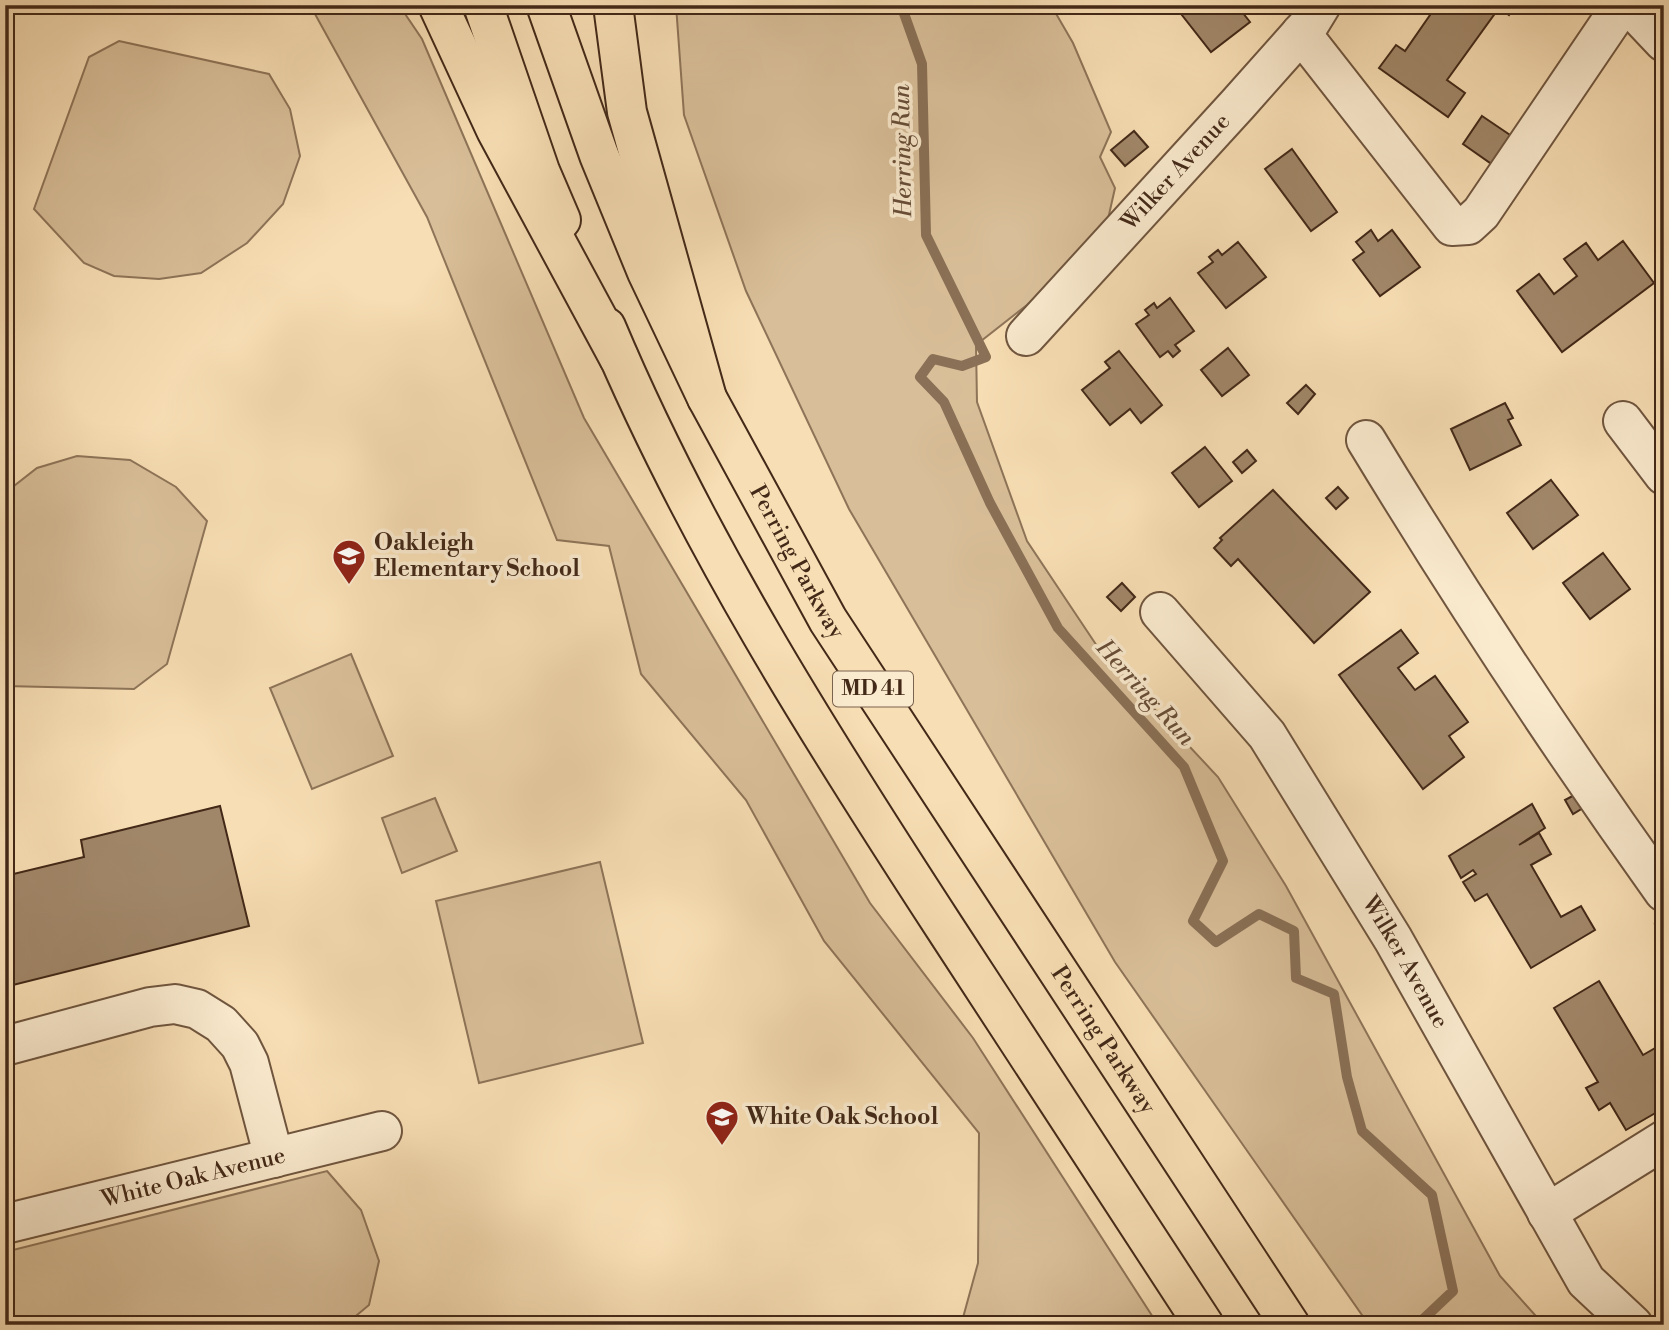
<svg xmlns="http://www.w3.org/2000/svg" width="1669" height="1330" font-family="'Libre Bodoni',serif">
  <rect width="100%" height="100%" fill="#f8deb4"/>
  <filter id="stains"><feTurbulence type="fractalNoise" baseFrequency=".00286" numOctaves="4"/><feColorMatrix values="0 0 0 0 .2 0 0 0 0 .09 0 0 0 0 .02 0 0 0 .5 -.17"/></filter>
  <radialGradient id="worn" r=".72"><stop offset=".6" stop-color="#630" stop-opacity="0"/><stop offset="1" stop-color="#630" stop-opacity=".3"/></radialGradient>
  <!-- green -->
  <g fill="#d9bf99" stroke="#8e7458" stroke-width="2">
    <polygon points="310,5 399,5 422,39 584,418 870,903 973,1038 1158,1325 961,1325 978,1263 979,1133 824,941 746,800 641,674 609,546 557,540 427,217"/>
    <polygon points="676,5 1051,5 1073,43 1111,132 1100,157 1115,188 1106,228 1027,305 976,345 977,402 1027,541 1101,652 1218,777 1286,886 1500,1276 1544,1325 1369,1325 1115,962 849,509 746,291 684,115"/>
    <polygon points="119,41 269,74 290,109 300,156 283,204 247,243 201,273 159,279 114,276 84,263 34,209 89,57"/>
    <polygon points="77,456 130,460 176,487 207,521 167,664 134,689 5,686 5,493 37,468"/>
    <polygon points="351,654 393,756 312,789 270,688"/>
    <polygon points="435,798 457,851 402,873 382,818"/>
    <polygon points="600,862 643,1043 479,1083 436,901"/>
    <polygon points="327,1171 361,1210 379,1261 369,1305 345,1325 5,1325 5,1252"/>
  </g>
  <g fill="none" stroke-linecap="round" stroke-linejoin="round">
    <!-- stream -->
    <polyline stroke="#8a7056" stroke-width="10" points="901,5 922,64 926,235 986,357 962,366 933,359 920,377 944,402 990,503 1058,628 1184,767 1223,861 1193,921 1216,942 1259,914 1294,931 1296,978 1334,994 1347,1077 1362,1131 1432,1195 1453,1291 1417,1325"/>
  </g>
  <!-- building -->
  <g fill="#a18769" stroke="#432918" stroke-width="2">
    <polygon points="1185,5 1240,5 1239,8 1250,22 1211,52 1178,10"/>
    <polygon points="1437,5 1516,5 1509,15 1499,8 1447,80 1465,93 1448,117 1379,68 1396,45 1405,51"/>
    <polygon points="1482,116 1513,137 1493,165 1463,144"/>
    <polygon points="1134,131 1148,147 1125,166 1111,150"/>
    <polygon points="1292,149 1337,212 1311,231 1265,169"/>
    <polygon points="1371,230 1378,241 1392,230 1420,267 1380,296 1353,260 1364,252 1356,242"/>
    <polygon points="1623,241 1654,283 1562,352 1517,291 1539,274 1554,294 1577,276 1564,259 1586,243 1598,260"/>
    <polygon points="1238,242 1266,277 1226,308 1198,273 1213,262 1209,257 1218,250 1222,255"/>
    <polygon points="1170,298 1194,331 1175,345 1180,351 1173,357 1168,351 1160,357 1136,324 1149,315 1145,310 1154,303 1157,308"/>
    <polygon points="1228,348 1249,375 1222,396 1201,370"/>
    <polygon points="1119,351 1162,405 1141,423 1130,409 1110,425 1082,390 1110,368 1105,362"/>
    <polygon points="1306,385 1315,394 1298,414 1287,403"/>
    <polygon points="1505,403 1513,418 1508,420 1521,445 1470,470 1451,429"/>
    <polygon points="1205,447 1232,481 1199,507 1172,473"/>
    <polygon points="1247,450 1256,461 1242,473 1233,462"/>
    <polygon points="1551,480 1578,515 1533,549 1507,513"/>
    <polygon points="1338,487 1348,498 1336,509 1326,498"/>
    <polygon points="1273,490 1370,592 1314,643 1238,559 1231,566 1214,548 1222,540 1220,538"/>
    <polygon points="1603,553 1630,589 1590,619 1563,583"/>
    <polygon points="1122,583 1135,597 1121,611 1107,597"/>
    <polygon points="1401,630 1418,653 1398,668 1415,690 1435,676 1468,722 1449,736 1464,757 1423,789 1339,675"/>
    <polygon points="1580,792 1588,805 1573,814 1565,800"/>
    <polygon points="1532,804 1545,828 1519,845 1539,833 1551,854 1531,865 1561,917 1581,906 1595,930 1531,968 1487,894 1475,901 1463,882 1476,874 1473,870 1461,878 1449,856"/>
    <polygon points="220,806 249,926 5,987 5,876 84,857 81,840"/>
    <polygon points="1664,918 1664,936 1655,924"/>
    <polygon points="1599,981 1643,1055 1664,1043 1664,1108 1626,1130 1610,1103 1599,1110 1586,1088 1598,1082 1554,1008"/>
  </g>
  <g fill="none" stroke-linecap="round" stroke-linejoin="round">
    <defs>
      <g id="minor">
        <polyline points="1629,5 1664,42"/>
        <polyline points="1301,33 1452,226 1468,225 1481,213 1622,5"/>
        <path id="s1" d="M 1026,336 L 1238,104 L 1310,23 L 1321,5"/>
        <polyline points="1623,421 1664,475"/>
        <path d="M 1366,440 C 1460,595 1559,745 1664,892"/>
        <path id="s2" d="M 1160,612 L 1267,735 L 1393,939 L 1586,1281 L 1633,1325"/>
        <polyline points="5,1046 150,1007 175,1004 197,1009 221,1024 240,1045 249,1063 274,1158"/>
        <polyline points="1547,1213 1664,1140"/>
        <path id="s3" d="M 5,1224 L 382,1131"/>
      </g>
      <g id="major">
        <polyline points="483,5 540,171 561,220"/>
        <path id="s4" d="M 546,5 L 599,155 L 647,272 L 707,398 L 828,620 L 1290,1325"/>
        <path d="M 606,327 C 695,539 820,736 945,928 C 1031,1060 1118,1192 1204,1325"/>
      </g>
      <g id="highway">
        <polyline points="438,5 496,130 619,358"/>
        <polyline points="613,5 627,112 707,398"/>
      </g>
    </defs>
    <!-- minor casing -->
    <use href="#minor" stroke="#70563f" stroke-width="42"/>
    <!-- major casing -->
    <use href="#major" stroke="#432918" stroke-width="42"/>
    <!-- highway casing -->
    <use href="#highway" stroke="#432918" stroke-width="42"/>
    <!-- minor -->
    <use href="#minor" stroke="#faeace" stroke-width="38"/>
    <!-- major -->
    <use href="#major" stroke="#f8deb4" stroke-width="38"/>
    <!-- highway -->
    <use href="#highway" stroke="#f8deb4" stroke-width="38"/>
  </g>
  <!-- icons -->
  <defs>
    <symbol id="school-pin" viewBox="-11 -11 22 30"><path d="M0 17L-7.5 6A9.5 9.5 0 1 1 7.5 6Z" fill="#8f2418" stroke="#faeace"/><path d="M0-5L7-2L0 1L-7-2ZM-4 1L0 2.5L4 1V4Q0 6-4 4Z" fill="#fff"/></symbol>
  </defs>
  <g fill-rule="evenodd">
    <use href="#school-pin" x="330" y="537" width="38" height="52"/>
    <use href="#school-pin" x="703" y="1098" width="38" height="52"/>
  </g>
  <g text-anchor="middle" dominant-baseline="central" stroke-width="7" stroke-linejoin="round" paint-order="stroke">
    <!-- shield labels -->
    <rect fill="#faeace" stroke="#7a634f" stroke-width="2" x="833" y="671.5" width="80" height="35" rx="5"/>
    <g font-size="21" font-weight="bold" fill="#432918">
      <text x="873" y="689">MD 41</text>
    </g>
    <!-- street labels -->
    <g font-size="23" fill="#432918" stroke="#faeace">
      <text stroke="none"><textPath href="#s1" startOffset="222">Wilker Avenue</textPath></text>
      <text stroke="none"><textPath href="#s4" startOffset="612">Perring Parkway</textPath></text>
      <text stroke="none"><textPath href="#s2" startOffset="429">Wilker Avenue</textPath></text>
      <text stroke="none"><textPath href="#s4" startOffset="1180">Perring Parkway</textPath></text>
      <text stroke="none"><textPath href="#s3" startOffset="194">White Oak Avenue</textPath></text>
    </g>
    <!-- poi labels -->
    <g font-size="23" font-weight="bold" fill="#432918" stroke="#faeace" text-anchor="start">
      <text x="374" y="543">Oakleigh<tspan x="374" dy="26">Elementary School</tspan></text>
      <text x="746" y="1117">White Oak School</text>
    </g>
    <!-- water labels -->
    <g font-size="24" font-style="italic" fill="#674d37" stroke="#faeace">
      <text transform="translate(903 151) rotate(-91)">Herring Run</text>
      <text transform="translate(1145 693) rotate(48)">Herring Run</text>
    </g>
  </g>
  <!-- margin -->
  <rect width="1669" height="1330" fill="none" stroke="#f8deb4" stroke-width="28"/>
  <rect x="7" y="7" width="1655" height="1316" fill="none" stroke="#432918" stroke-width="3.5"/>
  <rect x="14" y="14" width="1641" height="1302" fill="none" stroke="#432918" stroke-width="2"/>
  <rect width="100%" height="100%" filter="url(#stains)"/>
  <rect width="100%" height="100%" fill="url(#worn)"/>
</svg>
